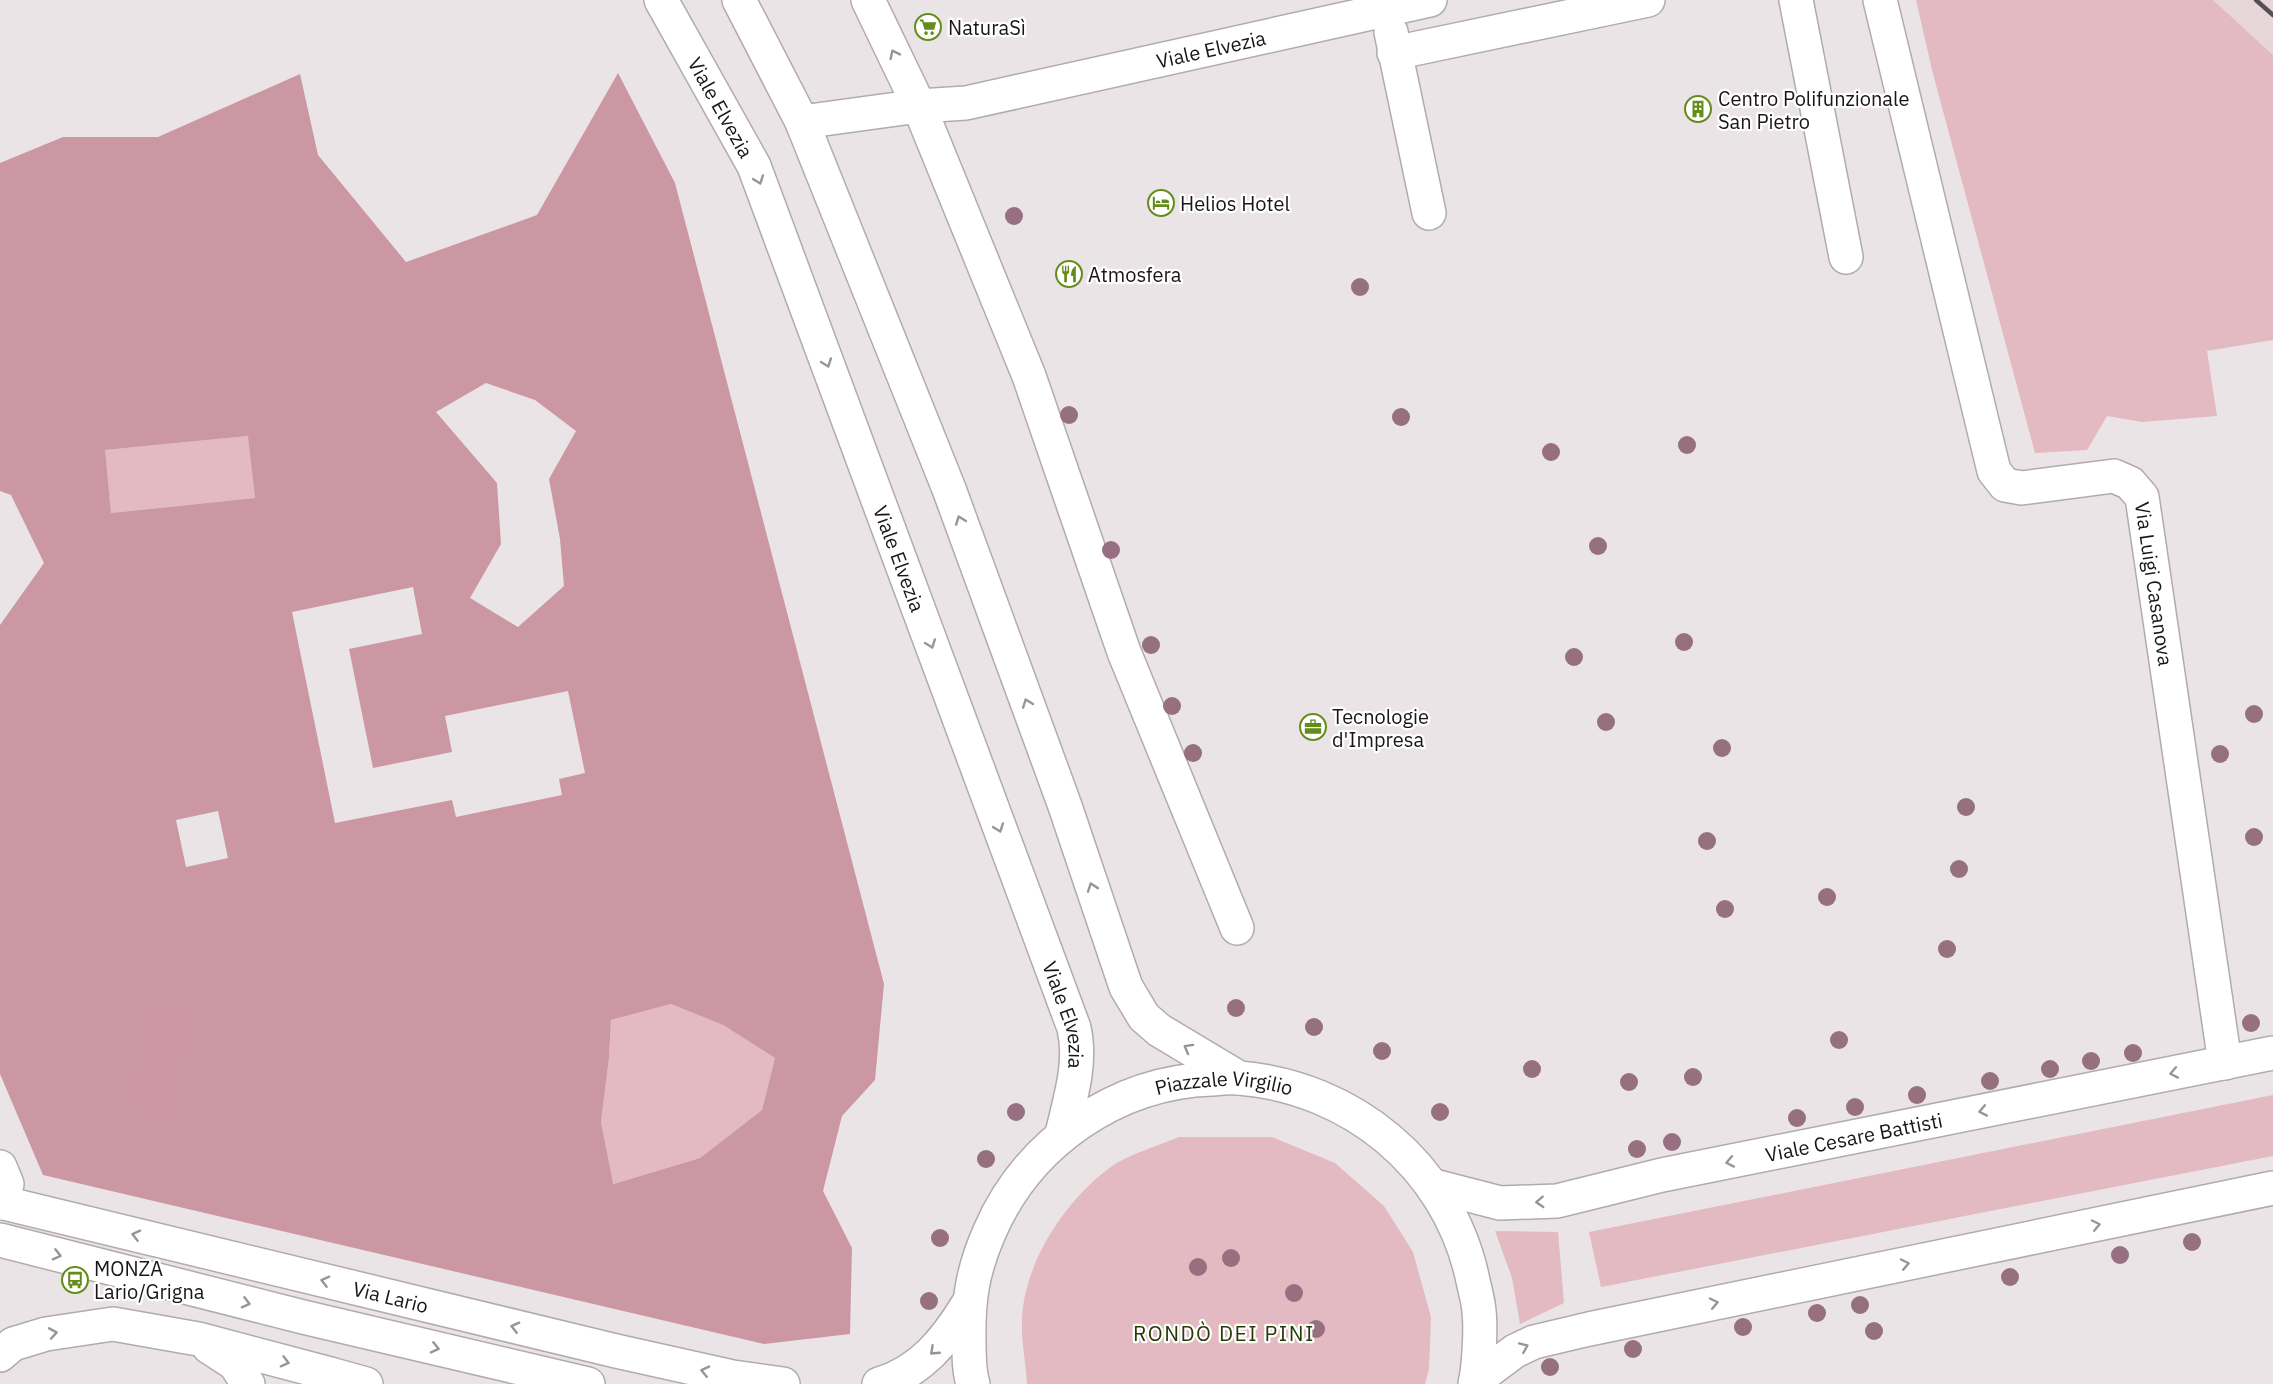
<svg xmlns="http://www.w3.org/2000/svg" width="2273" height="1384" font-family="'IBM Plex Sans',sans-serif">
  <rect width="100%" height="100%" fill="#ebe4e6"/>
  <!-- built -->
  <polygon fill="#e6d6da" points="2213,0 2273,0 2273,55"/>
  <!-- green -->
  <g fill="#e3b9c2">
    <polygon points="1916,0 2213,0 2273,55 2273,340 2207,351 2217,416 2142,422 2107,416 2087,450 2035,453 1932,70"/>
    <polygon points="249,436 255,498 111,513 104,450"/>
    <polygon points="671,1004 723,1025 775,1058 762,1110 700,1158 612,1184 601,1122 609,1058 611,1020"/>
    <polygon points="2273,1095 2273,1156 1601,1287 1589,1232"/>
    <path d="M 1179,1137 L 1272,1137 L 1335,1163 L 1384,1206 L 1413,1252 L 1431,1317 L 1429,1369 L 1425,1384 L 1027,1384 C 1026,1363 1021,1341 1022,1320 C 1024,1262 1066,1199 1112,1166 C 1128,1155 1160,1145 1179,1137 Z"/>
    <polygon points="1495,1231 1558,1232 1564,1303 1520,1324 1512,1278"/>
  </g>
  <!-- forest -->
  <path fill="#cb97a3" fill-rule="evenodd" d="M 618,73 L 675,183 L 884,984 L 875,1080 L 842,1116 L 823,1191 L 852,1248 L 850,1334 L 764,1344 L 43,1175 L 0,1074 L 0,625 L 44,563 L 11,495 L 0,491 L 0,163 L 63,137 L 158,137 L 300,74 L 318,155 L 406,262 L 537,215 ZM 486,383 L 535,400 L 576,431 L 549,479 L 560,539 L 564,586 L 518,627 L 470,598 L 501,544 L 497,483 L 436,412 ZM 248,436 L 255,498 L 111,513 L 105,450 ZM 413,587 L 422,634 L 349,649 L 373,768 L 452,752 L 445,716 L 568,691 L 585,773 L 559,779 L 562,795 L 456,817 L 452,800 L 335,823 L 292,612 ZM 218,811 L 228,858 L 186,867 L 176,820 ZM 671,1004 L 723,1025 L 775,1058 L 762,1110 L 700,1158 L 613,1184 L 601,1122 L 609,1058 L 611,1020 Z"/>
  <!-- water -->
  <polygon fill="#cd98a4" points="147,1014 184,1018 172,1109 136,1105"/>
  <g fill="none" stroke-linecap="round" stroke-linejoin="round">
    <defs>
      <g id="minor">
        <polyline points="868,0 919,106 1029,376 1124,652 1237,928"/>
        <polyline points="1796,0 1846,257"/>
        <path id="s1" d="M 1880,0 L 1994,471 L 2005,485 L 2022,488 L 2114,476 L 2130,483 L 2142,497 L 2225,1063"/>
        <polyline points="1391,32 1429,213"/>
        <polyline points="1394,53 1648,0"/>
        <path id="s2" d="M 802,122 L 919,106 L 966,103 L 1430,0"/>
        <polyline points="0,1167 7,1184 2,1203"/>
        <polyline points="209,1347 235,1364 248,1384"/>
        <polyline points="0,1355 13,1344 46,1334 113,1324 198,1339 330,1374"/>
        <polyline points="319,1384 330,1374 366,1384"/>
      </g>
      <g id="major">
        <path id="s3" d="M 661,0 L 754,166 L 1074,1028 C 1082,1064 1070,1099 1062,1134"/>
        <polyline points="739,0 802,122 949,489 1065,806 1126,987 1144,1017 1159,1030 1239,1078"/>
        <path id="s4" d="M 1434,1186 L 1500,1203 L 1557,1201 L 1662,1175 L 2273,1053"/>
        <path id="s5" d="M 0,1202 L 616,1351 L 733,1377 L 783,1384"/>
        <polyline points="0,1240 303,1317 588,1384"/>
        <polyline points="1476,1380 1515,1351 1534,1342 1589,1329 2273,1188"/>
        <path d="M 879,1384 C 921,1372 946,1340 968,1304"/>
        <path id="s6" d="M 973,1384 C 969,1371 969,1357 969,1343 C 968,1301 972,1272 989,1233 C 1027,1144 1115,1082 1212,1079 C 1221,1078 1230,1077 1239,1078 C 1351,1087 1447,1165 1472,1276 C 1474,1287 1478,1299 1479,1311 C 1481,1328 1479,1367 1475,1384"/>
      </g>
    </defs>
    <!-- minor casing -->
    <use href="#minor" stroke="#b2abac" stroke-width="36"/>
    <!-- major casing -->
    <use href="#major" stroke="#b2abac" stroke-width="36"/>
    <!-- minor -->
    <use href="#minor" stroke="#fff" stroke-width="33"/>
    <!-- major -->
    <use href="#major" stroke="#fff" stroke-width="33"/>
    <!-- rail -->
    <polyline stroke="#545051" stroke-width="4.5" points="2256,0 2273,15"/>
  </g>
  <!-- trees -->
  <g fill="#96707e">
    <circle cx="1014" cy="216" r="9"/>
    <circle cx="1360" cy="287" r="9"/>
    <circle cx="1069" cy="415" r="9"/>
    <circle cx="1401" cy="417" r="9"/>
    <circle cx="1687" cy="445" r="9"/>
    <circle cx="1551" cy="452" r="9"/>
    <circle cx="1598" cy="546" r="9"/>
    <circle cx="1111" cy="550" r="9"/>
    <circle cx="1684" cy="642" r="9"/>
    <circle cx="1151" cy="645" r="9"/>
    <circle cx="1574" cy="657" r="9"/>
    <circle cx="1172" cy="706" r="9"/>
    <circle cx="2254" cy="714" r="9"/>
    <circle cx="1606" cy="722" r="9"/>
    <circle cx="1722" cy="748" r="9"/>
    <circle cx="1193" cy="753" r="9"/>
    <circle cx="2220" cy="754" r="9"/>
    <circle cx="1966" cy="807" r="9"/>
    <circle cx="2254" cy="837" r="9"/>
    <circle cx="1707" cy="841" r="9"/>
    <circle cx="1959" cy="869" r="9"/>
    <circle cx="1827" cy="897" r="9"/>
    <circle cx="1725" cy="909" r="9"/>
    <circle cx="1947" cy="949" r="9"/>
    <circle cx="1236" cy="1008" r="9"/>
    <circle cx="2251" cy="1023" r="9"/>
    <circle cx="1314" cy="1027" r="9"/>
    <circle cx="1839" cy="1040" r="9"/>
    <circle cx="1382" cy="1051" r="9"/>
    <circle cx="2133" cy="1053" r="9"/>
    <circle cx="2091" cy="1061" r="9"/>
    <circle cx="1532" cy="1069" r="9"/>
    <circle cx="2050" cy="1069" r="9"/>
    <circle cx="1693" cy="1077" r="9"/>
    <circle cx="1990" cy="1081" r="9"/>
    <circle cx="1629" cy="1082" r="9"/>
    <circle cx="1917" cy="1095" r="9"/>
    <circle cx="1855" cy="1107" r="9"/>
    <circle cx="1016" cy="1112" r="9"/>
    <circle cx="1440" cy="1112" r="9"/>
    <circle cx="1797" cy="1118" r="9"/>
    <circle cx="1672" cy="1142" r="9"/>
    <circle cx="1637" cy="1149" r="9"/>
    <circle cx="986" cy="1159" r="9"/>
    <circle cx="940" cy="1238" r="9"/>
    <circle cx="2192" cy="1242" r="9"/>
    <circle cx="2120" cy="1255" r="9"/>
    <circle cx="1231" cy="1258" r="9"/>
    <circle cx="1198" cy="1267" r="9"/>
    <circle cx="2010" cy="1277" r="9"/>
    <circle cx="1294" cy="1293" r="9"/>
    <circle cx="929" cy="1301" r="9"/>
    <circle cx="1860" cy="1305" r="9"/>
    <circle cx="1817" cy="1313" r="9"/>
    <circle cx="1743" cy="1327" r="9"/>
    <circle cx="1316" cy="1329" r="9"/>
    <circle cx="1874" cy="1331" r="9"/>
    <circle cx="1633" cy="1349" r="9"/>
    <circle cx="1550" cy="1367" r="9"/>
  </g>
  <!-- one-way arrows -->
  <defs><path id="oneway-chevron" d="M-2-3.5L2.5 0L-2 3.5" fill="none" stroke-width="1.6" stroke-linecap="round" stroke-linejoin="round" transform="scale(1.5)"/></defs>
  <g stroke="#979696">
    <use href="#oneway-chevron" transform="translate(894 54) rotate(-116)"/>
    <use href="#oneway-chevron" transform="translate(759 180) rotate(70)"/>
    <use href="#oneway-chevron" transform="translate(827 363) rotate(70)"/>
    <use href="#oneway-chevron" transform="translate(960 520) rotate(-110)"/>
    <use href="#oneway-chevron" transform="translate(931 644) rotate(70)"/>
    <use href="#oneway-chevron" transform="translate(1027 703) rotate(-110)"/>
    <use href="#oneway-chevron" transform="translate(999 828) rotate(70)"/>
    <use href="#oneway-chevron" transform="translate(1092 887) rotate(-109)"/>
    <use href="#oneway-chevron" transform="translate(1188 1048) rotate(-151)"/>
    <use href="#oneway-chevron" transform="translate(2174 1073) rotate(169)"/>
    <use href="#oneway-chevron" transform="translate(1983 1111) rotate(169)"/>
    <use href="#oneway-chevron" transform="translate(1730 1162) rotate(169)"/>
    <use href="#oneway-chevron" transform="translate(1540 1202) rotate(177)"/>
    <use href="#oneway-chevron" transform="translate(2096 1225) rotate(-12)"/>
    <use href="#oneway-chevron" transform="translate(136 1235) rotate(-166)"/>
    <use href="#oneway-chevron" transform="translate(57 1255) rotate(14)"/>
    <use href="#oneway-chevron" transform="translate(1905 1264) rotate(-12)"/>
    <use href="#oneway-chevron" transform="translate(325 1281) rotate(-166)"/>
    <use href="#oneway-chevron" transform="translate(246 1303) rotate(14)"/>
    <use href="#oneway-chevron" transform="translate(1714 1303) rotate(-12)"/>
    <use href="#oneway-chevron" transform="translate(515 1327) rotate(-166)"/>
    <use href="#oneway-chevron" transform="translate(53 1333) rotate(-10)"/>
    <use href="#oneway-chevron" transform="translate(1524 1347) rotate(-23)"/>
    <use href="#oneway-chevron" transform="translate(435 1348) rotate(13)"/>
    <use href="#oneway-chevron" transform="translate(934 1351) rotate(137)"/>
    <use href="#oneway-chevron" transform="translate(285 1362) rotate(15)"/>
    <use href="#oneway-chevron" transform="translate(705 1371) rotate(-167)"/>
  </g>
  <!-- icons -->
  <defs>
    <symbol id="supermarket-ring" viewBox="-11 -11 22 22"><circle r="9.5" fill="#fff" stroke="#638c1a" stroke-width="1.5"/><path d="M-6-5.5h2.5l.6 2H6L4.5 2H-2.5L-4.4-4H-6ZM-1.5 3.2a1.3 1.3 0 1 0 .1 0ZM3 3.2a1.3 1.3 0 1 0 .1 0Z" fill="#638c1a"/></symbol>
    <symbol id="building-ring" viewBox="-11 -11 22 22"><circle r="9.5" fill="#fff" stroke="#638c1a" stroke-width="1.5"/><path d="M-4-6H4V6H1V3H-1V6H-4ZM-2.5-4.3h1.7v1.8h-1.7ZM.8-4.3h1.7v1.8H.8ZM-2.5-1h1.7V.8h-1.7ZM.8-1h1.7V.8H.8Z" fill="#638c1a"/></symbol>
    <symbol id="hotel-ring" viewBox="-11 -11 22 22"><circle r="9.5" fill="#fff" stroke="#638c1a" stroke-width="1.5"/><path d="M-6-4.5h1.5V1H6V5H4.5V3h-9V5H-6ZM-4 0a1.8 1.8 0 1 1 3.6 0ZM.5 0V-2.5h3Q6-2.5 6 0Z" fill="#638c1a"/></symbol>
    <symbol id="restaurant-ring" viewBox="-11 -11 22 22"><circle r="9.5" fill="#fff" stroke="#638c1a" stroke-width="1.5"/><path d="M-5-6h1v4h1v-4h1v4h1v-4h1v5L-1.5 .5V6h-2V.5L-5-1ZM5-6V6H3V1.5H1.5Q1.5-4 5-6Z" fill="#638c1a"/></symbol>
    <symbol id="office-ring" viewBox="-11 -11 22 22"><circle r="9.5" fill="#fff" stroke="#638c1a" stroke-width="1.5"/><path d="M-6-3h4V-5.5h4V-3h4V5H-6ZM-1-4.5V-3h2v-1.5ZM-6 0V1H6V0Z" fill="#638c1a"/></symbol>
    <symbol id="bus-ring" viewBox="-11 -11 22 22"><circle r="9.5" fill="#fff" stroke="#638c1a" stroke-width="1.5"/><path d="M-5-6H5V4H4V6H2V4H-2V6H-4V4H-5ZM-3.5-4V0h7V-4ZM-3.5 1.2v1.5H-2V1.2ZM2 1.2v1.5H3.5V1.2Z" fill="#638c1a"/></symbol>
  </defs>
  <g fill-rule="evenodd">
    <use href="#supermarket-ring" x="913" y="12" width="30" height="30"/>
    <use href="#building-ring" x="1683" y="94" width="30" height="30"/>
    <use href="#hotel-ring" x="1146" y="188" width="30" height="30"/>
    <use href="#restaurant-ring" x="1054" y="259" width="30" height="30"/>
    <use href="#office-ring" x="1298" y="712" width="30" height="30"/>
    <use href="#bus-ring" x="60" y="1265" width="30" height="30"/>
  </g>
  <g text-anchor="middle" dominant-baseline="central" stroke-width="4.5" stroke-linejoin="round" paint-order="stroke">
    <!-- poi labels -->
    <g font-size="20" fill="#181616" stroke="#fff" text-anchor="start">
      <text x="948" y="27">NaturaSì</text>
      <text x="1718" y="98">Centro Polifunzionale<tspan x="1718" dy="23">San Pietro</tspan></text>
      <text x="1180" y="203">Helios Hotel</text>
      <text x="1088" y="274">Atmosfera</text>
      <text x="1332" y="716">Tecnologie<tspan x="1332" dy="23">d'Impresa</tspan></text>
      <text x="94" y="1268">MONZA<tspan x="94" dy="23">Lario/Grigna</tspan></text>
    </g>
    <!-- street labels -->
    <g font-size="20" fill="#181616" stroke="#fff">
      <text stroke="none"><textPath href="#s2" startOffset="416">Viale Elvezia</textPath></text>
      <text stroke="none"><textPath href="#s3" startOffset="123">Viale Elvezia</textPath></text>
      <text stroke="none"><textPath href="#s3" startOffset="609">Viale Elvezia</textPath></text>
      <text stroke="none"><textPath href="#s1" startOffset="736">Via Luigi Casanova</textPath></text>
      <text stroke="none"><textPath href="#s3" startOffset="1095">Viale Elvezia</textPath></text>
      <text stroke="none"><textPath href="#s6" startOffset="452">Piazzale Virgilio</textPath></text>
      <text stroke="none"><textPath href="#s4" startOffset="429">Viale Cesare Battisti</textPath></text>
      <text stroke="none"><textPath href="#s5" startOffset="402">Via Lario</textPath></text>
    </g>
    <!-- neighbourhood labels -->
    <g font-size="21" letter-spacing="1.5" fill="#273b05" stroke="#fff">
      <text x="1224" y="1333">RONDÒ DEI PINI</text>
    </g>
  </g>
</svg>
